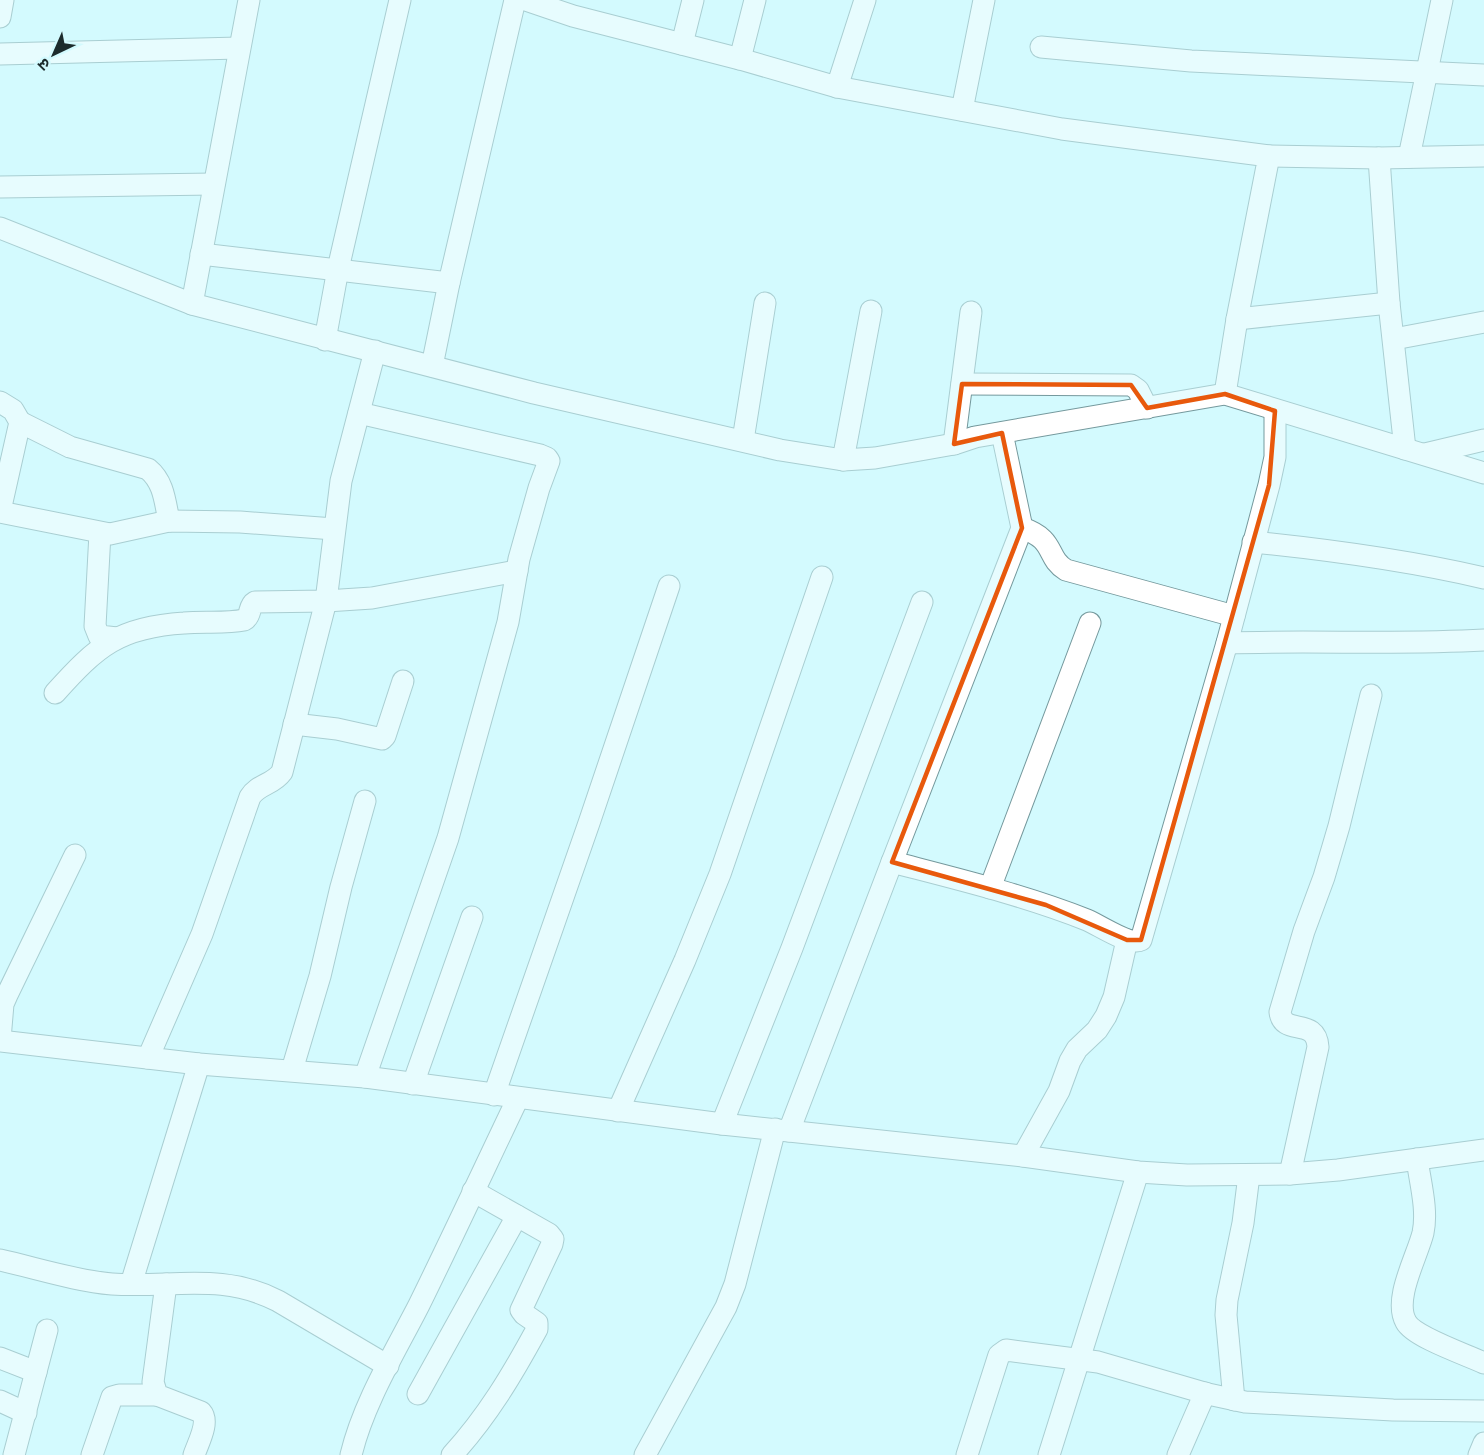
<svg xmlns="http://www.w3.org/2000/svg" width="1484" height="1455" font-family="Cabin,'Noto Sans Devanagari',sans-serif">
  <rect width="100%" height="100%" fill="#d3fafe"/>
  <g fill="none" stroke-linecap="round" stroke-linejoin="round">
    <defs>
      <g id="minor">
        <polyline points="526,0 573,16 740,59 837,87 1062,129 1269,156 1237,319 1225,394"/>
        <polyline points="0,17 3,0"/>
        <polyline points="682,44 693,0"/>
        <polyline points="1041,47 1191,61 1484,75"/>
        <polyline points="0,54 239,48"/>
        <polyline points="740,59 755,0"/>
        <polyline points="837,87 865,0"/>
        <polyline points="962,110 984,0"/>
        <polyline points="1269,156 1379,158 1484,156"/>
        <polyline points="1409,157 1442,0"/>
        <polyline points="1379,158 1389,303 1405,449"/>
        <polyline points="0,187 214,184"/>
        <polyline points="0,228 192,304 534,393 780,450 843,460 875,458 954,444 975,437 1225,394 1484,473"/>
        <polyline points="201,254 449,283"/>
        <polyline points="192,304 249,0"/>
        <polyline points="1237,319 1389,303"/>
        <polyline points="1394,339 1484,322"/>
        <polyline points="325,340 338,269 400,0"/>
        <polyline points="432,366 449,283 515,0"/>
        <polyline points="962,384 1131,385 1138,390 1147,408"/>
        <polyline points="0,402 13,410 20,422 0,511"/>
        <polyline points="359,413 540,455 547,458 549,461 539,488 519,559 508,622 448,838 365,1077"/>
        <path d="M 20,422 L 70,447 L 148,469 C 164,482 165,502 169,521"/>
        <polyline points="743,440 765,303"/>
        <polyline points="954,444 971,312"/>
        <polyline points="1425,454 1484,440"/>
        <polyline points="843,460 871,311"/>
        <polyline points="0,512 110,534 169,521 240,522 334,529"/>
        <path d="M 1022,528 C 1057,540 1045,557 1066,570 L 1234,616"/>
        <polyline points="100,533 95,626 99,636 117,638"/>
        <path d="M 1253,542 C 1332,550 1407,560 1484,578"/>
        <path d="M 1227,643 C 1313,640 1398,645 1484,640"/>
        <path d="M 55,693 C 97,646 119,627 184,623 C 204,621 225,624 244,620 C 252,616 248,606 255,602 L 326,601 L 372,598 L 517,571"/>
        <polyline points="294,724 337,729 382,739 385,736 403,681"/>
        <path d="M 892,862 C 957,879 1024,895 1087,920 C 1099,925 1130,946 1141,940 L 1227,643 L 1269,485 L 1275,457 L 1275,411"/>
        <polyline points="990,888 1090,623"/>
        <polyline points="0,1039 3,1004 7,995 75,855"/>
        <polyline points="0,1041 199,1064 365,1077 722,1124 1023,1156 1138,1172 1187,1175 1290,1174 1338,1170 1484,1150"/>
        <path d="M 148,1058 L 202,934 L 250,797 C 258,784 273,785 282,772 L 326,601 L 341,481 L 375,351"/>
        <polyline points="292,1070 320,976 341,887 365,801"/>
        <polyline points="413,1084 472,917"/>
        <polyline points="494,1095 589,823 669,586"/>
        <polyline points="618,1111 685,960 720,874 822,577"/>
        <polyline points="722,1124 792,948 922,602"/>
        <polyline points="789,1131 892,862 1022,528 1002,433"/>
        <polyline points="1023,1156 1059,1091 1070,1061 1077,1049 1097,1030 1106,1016 1114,997 1127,940"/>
        <path d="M 1417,1159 C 1420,1182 1428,1210 1423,1233 C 1417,1257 1393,1299 1406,1322 C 1414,1337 1467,1355 1484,1363"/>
        <path d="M 1290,1174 L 1318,1047 C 1316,1016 1283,1037 1280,1012 L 1304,931 L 1324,877 L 1339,826 L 1371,695"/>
        <path d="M 0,1260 C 36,1268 76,1281 112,1284 C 172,1288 222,1272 278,1301 L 388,1366"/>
        <polyline points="131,1284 199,1064"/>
        <path d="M 166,1284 L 153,1382 L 157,1395 L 201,1412 C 210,1422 198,1443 194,1455"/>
        <polyline points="0,1358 36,1372"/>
        <polyline points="418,1394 517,1216"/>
        <polyline points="1234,1400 1226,1315 1227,1300 1243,1223 1249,1175"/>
        <polyline points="0,1401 26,1413"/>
        <polyline points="14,1455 47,1330"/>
        <polyline points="92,1455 112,1397 119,1395 157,1395"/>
        <path d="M 351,1455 C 363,1404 395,1352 419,1305 C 453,1236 485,1167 518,1098"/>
        <path d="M 452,1455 C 487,1417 512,1375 537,1329 L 537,1323 L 524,1314 L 521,1310 L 552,1244 L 553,1239 L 549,1234 L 473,1191"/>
        <polyline points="645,1455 726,1307 735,1284 775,1129"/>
        <polyline points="967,1455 999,1355 1006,1350 1098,1362 1208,1394 1245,1402 1393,1410 1484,1411"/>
        <polyline points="1049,1455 1138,1172"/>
        <polyline points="1178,1455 1205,1393"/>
        <polyline points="1479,1455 1484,1443"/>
      </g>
    </defs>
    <!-- minor casing -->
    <use href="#minor" stroke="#75999d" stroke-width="23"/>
    <!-- minor -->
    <use href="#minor" stroke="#fff" stroke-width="21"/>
  </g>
  <!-- marked area -->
  <path d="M0 0H1484V1455H0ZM 962,384 L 1131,385 L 1147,408 L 1225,394 L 1275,411 L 1269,485 L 1141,940 L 1127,940 L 1046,905 L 892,862 L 1022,528 L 1002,433 L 954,444 Z" fill="#d3fafe" fill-opacity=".55" fill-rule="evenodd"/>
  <path fill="none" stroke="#e8590c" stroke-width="4.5" stroke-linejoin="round" d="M 962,384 L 1131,385 L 1147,408 L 1225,394 L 1275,411 L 1269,485 L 1141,940 L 1127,940 L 1046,905 L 892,862 L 1022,528 L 1002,433 L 954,444 Z"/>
  <!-- north arrow -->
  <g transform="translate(54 54) rotate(224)" stroke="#d3fafe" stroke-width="4.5" paint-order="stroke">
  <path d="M0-4.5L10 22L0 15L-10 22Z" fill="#1c2b2c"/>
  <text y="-9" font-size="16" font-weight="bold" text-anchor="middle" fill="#1c2b2c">उ</text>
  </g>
</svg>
